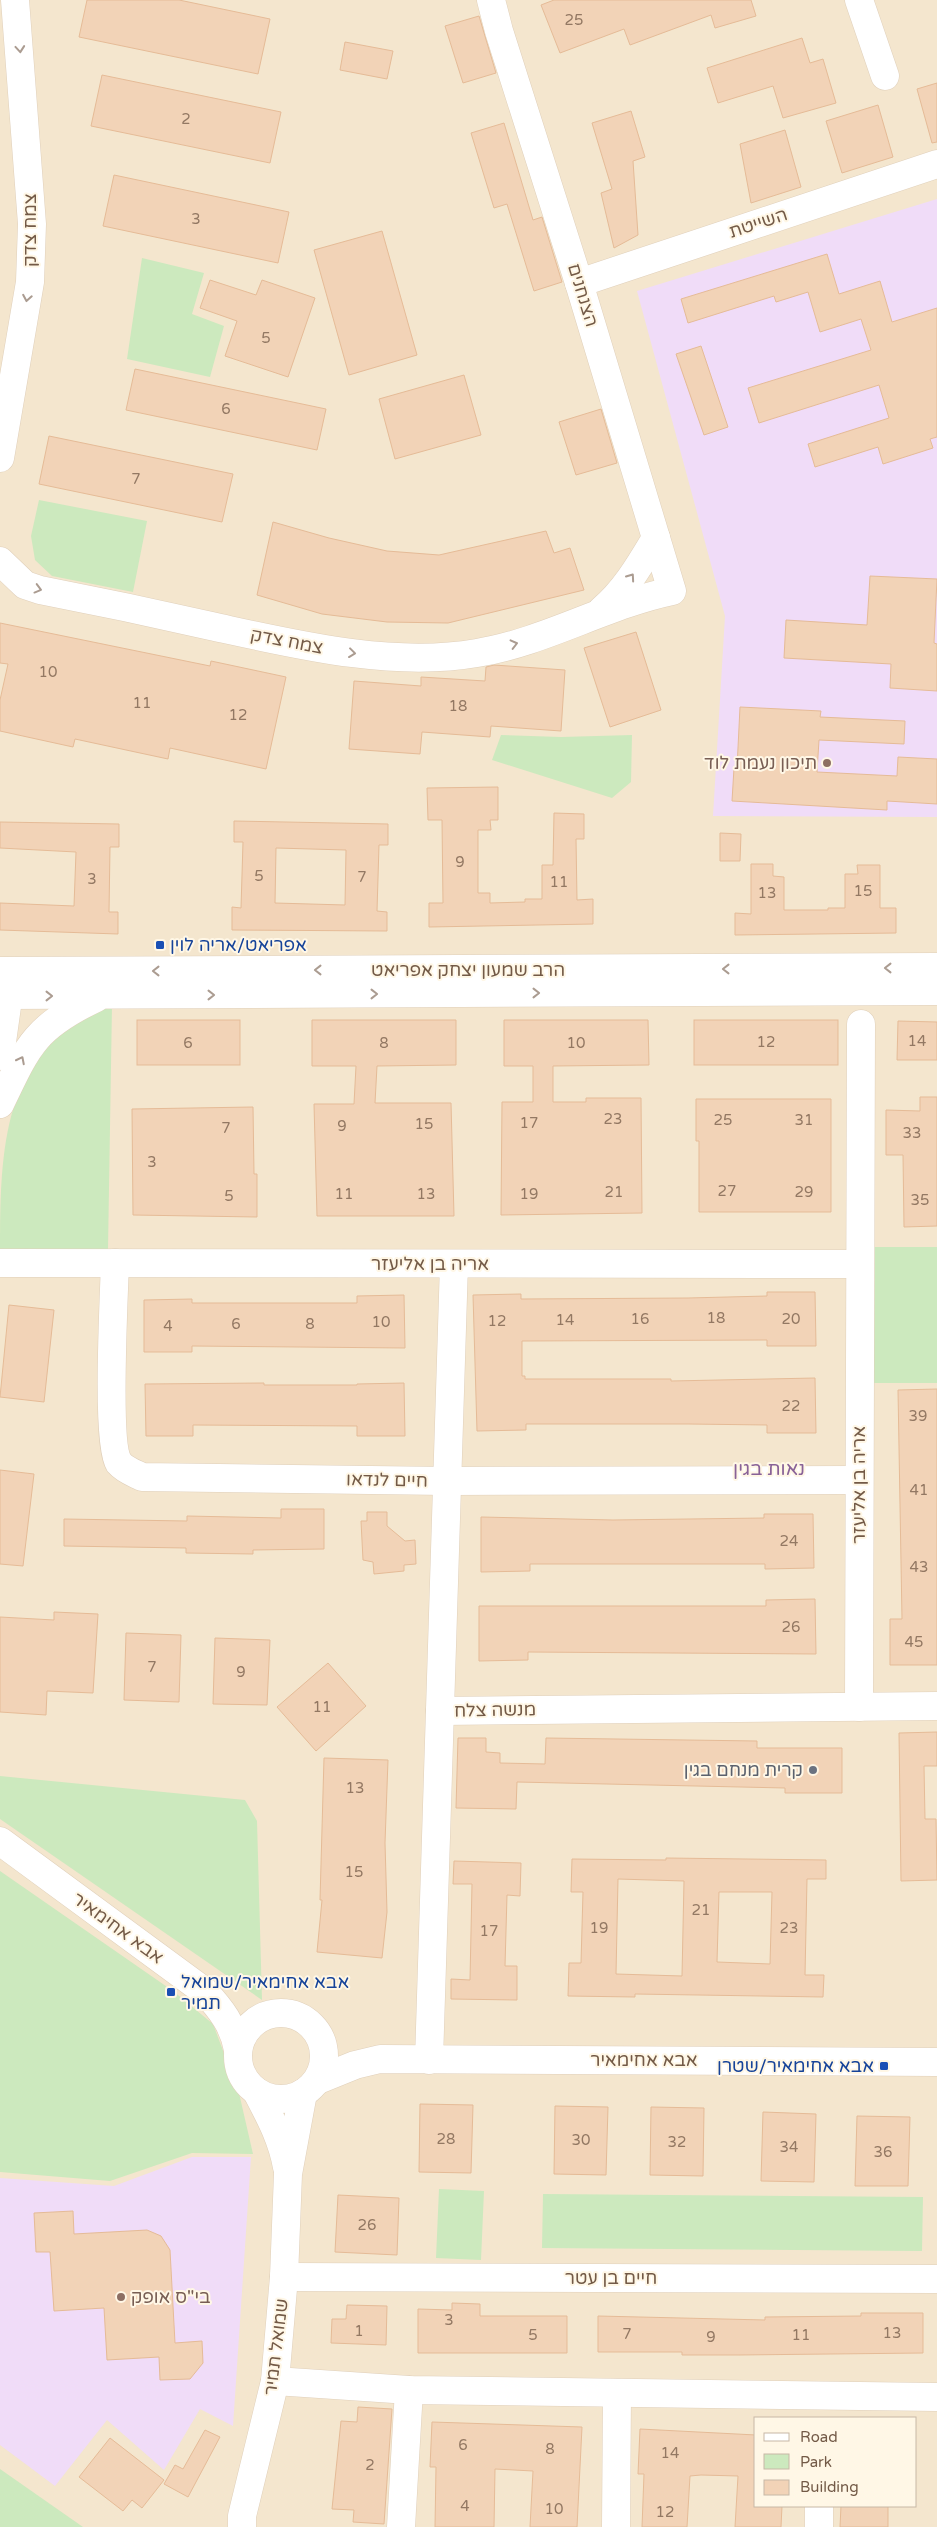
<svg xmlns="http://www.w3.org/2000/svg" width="937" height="2527" font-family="'Varela Round','Noto Sans Hebrew',sans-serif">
  <rect width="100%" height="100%" fill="#fcf4df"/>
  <!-- residential -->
  <path fill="#f4e6ce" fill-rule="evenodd" d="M 0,0 L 937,0 L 937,2527 L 0,2527 ZM 756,2418 L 916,2418 L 916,2506 L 756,2506 Z"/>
  <!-- education -->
  <g fill="#f0dcf8">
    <polygon points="937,199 937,817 713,816 725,616 637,291"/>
    <polygon points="192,2157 251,2157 233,2426 200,2409 164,2470 107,2420 55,2486 0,2445 0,2178 114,2186"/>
  </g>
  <!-- green -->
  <g fill="#cce9be">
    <polygon points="142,258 204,273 192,314 224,326 210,377 127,359"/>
    <polygon points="39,500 147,521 133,592 52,576 35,560 31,536"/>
    <polygon points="501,735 561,737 632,735 631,782 612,798 492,760"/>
    <path d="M 112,1005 L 108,1250 L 0,1251 C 0,1151 1,1044 112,1005 Z"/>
    <rect x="873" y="1247" width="64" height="136"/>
    <polygon points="0,1776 245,1800 257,1821 262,2000 0,1819"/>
    <polygon points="0,1871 173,1991 213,2024 239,2093 253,2154 192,2153 110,2181 0,2172"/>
    <polygon points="439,2189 484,2191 481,2260 436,2258"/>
    <polygon points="543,2194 923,2197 922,2251 542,2248"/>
    <polygon points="0,2469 83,2527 0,2527"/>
  </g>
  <!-- building -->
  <g fill="#f2d3b7" stroke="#e5bb97" fill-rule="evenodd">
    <polygon points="87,0 179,0 270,19 258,74 79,37"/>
    <polygon points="554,0 751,0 756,16 715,28 711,15 630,45 624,29 560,53 541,5"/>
    <polygon points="479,16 496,73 463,83 445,26"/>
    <polygon points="802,38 810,63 823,59 836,103 783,118 773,86 718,103 707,68"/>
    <polygon points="345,42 393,51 387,79 340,70"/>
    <polygon points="102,75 281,112 270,163 91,126"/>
    <polygon points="937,83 937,142 932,143 917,89"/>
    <polygon points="878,105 893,157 842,173 826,121"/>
    <polygon points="631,111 645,157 633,161 638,235 614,248 601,193 612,189 592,123"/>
    <polygon points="504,123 533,220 542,217 562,282 534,291 507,204 494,208 471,133"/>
    <polygon points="785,130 801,187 751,203 740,144"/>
    <polygon points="114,175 289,212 278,263 103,226"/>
    <polygon points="382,231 417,355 349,375 314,250"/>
    <polygon points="827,254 839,294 880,281 892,322 937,308 937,437 930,439 933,448 883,464 878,447 815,467 808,444 889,418 879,385 759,423 748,388 871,350 861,319 820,332 808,292 776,302 774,296 688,323 681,299"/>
    <polygon points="210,280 256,295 262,280 315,298 288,377 225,356 237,321 200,308"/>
    <polygon points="701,346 728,427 704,435 676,354"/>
    <polygon points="135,369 326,409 317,450 126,410"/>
    <polygon points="464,375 481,435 395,459 379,399"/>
    <polygon points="601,409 617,463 576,475 559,422"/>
    <polygon points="49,436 233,474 222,522 39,484"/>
    <polygon points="273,522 329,538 387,551 439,555 546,531 554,553 570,548 584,590 448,623 387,622 322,614 257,595"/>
    <polygon points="870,576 937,579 934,643 937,644 937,691 890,688 891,664 784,658 786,620 867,625"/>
    <polygon points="0,623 210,666 211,661 286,677 266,769 170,748 168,759 75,739 73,747 0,731 0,700 8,664 0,663"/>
    <polygon points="636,632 661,710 610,727 584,648"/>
    <polygon points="494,665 565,670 561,731 491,726 490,737 422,732 420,754 349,749 354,681 421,686 421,677 485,681 486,667"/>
    <polygon points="740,707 821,711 820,717 905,721 904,744 819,740 817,772 897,776 898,757 937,759 937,804 887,801 887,810 732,801 734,768 737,768"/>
    <polygon points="498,787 498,820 490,820 491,830 478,830 478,893 490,893 490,903 525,902 525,899 542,899 542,865 553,865 554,813 584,814 584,839 576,839 577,900 593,899 593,924 429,927 429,903 443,903 442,820 428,820 427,788"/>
    <path d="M 234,821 L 388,824 L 388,845 L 379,845 L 377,911 L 387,912 L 387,931 L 232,930 L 232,907 L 241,908 L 243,842 L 234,842 ZM 276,848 L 346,850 L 345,905 L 275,903 Z"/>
    <polygon points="0,822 119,824 119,847 110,847 109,912 118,912 118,934 0,930 0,903 74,906 76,852 0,848"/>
    <polygon points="720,833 741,834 740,861 720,861"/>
    <polygon points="751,864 773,864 773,876 784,877 784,910 828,910 828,908 845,908 845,874 858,874 857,865 880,865 880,908 896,908 896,933 735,935 735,913 751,914"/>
    <rect x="137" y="1020" width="103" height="45"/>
    <polygon points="312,1020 456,1020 456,1065 377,1066 375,1103 451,1103 454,1216 317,1216 314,1104 354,1104 356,1066 312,1066"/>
    <polygon points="504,1020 648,1020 649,1065 553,1066 553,1102 586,1102 586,1098 641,1098 642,1213 501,1215 502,1102 533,1102 533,1066 504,1066"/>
    <rect x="694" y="1020" width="144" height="45"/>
    <polygon points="898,1021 937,1022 937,1060 897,1060"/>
    <polygon points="920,1097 937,1097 937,1226 904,1227 903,1155 886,1155 886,1110 920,1111"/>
    <polygon points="696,1099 831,1099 831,1212 699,1212 699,1141 696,1141"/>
    <polygon points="253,1107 254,1174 257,1174 257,1217 133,1215 132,1109"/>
    <polygon points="767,1292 815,1292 816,1346 767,1346 767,1340 522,1341 522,1376 525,1376 525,1379 671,1379 671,1381 815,1378 816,1433 767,1433 767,1425 689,1424 526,1424 526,1430 477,1431 473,1295 521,1294 521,1299 688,1298 767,1296"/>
    <polygon points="404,1295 405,1348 192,1346 192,1352 144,1352 144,1300 192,1299 192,1303 357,1303 357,1296"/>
    <polygon points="9,1305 54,1310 44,1402 0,1397"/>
    <polygon points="264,1383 264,1385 357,1385 357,1384 404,1383 405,1436 357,1436 357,1426 193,1425 193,1436 146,1436 145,1384"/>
    <polygon points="937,1389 937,1665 890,1665 890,1619 902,1619 898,1390"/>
    <polygon points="0,1470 34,1474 23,1566 0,1564"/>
    <polygon points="281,1509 324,1509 324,1549 253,1550 253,1554 186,1553 186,1548 64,1546 64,1519 187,1521 187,1516 281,1518"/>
    <polygon points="367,1512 387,1512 387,1526 405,1541 415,1540 416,1564 404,1565 404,1571 374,1574 373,1562 363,1560 361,1521 367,1521"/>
    <polygon points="764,1514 813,1514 814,1568 765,1569 765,1564 530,1564 530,1571 481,1572 481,1517 613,1520 764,1518"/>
    <polygon points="815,1599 816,1654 528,1652 528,1660 479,1661 479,1606 766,1606 766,1600"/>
    <polygon points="54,1612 98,1614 93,1693 47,1691 46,1715 0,1712 0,1617 54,1620"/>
    <polygon points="126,1633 181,1635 179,1702 124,1700"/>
    <polygon points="215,1638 270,1640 267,1705 213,1704"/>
    <polygon points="328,1663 366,1706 316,1751 277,1707"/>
    <polygon points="937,1732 937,1766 924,1766 925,1819 936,1819 937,1880 901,1881 899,1733"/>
    <polygon points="458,1738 486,1738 486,1752 500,1753 500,1763 545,1764 546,1738 757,1741 757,1748 842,1748 842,1793 785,1793 785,1788 517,1782 516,1809 456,1808"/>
    <polygon points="324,1758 388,1760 385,1843 387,1912 382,1958 317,1952 322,1900 320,1900"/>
    <path d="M 666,1858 L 826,1860 L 826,1879 L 807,1879 L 805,1975 L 824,1975 L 823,1997 L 635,1994 L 635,1997 L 568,1996 L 569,1963 L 581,1963 L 583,1892 L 571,1892 L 572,1859 L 666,1860 ZM 618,1879 L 684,1881 L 682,1976 L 616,1974 ZM 719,1892 L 772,1892 L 770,1964 L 717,1962 Z"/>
    <polygon points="454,1861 521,1863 520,1896 507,1895 505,1966 517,1966 517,2000 451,1999 451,1979 470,1980 472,1884 453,1884"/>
    <polygon points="420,2104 473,2105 471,2173 419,2172"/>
    <polygon points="555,2106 608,2107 606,2175 554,2174"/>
    <polygon points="651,2107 704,2108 703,2176 650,2175"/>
    <polygon points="763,2112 816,2114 814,2182 761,2181"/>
    <polygon points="857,2116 910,2117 908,2186 855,2186"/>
    <polygon points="338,2195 399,2198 397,2255 335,2252"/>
    <polygon points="73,2211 74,2234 147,2230 161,2236 170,2250 175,2343 202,2341 203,2363 190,2379 160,2380 159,2357 107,2360 104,2308 54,2311 50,2252 36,2252 34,2213"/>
    <polygon points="452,2303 480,2304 480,2316 567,2316 567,2353 418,2353 418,2309 452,2310"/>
    <polygon points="347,2305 387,2306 386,2345 331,2343 332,2319 346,2319"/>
    <polygon points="861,2313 923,2313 923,2353 739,2355 682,2355 682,2352 598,2352 598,2316 765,2320 765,2317 861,2316"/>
    <polygon points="358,2407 392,2409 384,2524 353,2522 354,2510 332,2509 341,2421 357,2422"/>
    <polygon points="432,2422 582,2427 577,2527 530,2527 533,2471 495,2469 494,2527 435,2527 436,2467 430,2467"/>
    <polygon points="640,2429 756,2435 756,2506 782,2506 781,2527 735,2527 738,2476 701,2475 690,2476 687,2527 642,2527 644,2474 638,2474"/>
    <polygon points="205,2430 220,2437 188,2497 164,2484 175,2465 183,2469"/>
    <polygon points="110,2438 164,2480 142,2508 132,2500 123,2511 79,2477"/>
    <polygon points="841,2506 888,2506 888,2527 840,2527"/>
  </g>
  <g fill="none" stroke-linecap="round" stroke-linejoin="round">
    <defs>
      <g id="minor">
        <polyline points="859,0 885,76"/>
        <polyline points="579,283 937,164"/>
        <polyline points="0,458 30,282 32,224 15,0"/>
        <path d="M 0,561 L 25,585 L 40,590 C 97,601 154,613 211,626 C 294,644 391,668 477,653 C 545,642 605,605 672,591 L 579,283 L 499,31 L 491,0"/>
        <path d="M 602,610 C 625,591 641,563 656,538"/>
        <polyline points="0,971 937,967"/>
        <polyline points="0,995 937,991"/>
        <polyline points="0,1056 11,978"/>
        <path d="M 0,1104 C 28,1045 35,1027 96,998"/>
        <polyline points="0,1263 860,1264"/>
        <path d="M 115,1263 C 114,1295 106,1444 119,1463 C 125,1470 134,1473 142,1477 L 447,1481 L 859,1480"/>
        <polyline points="859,1707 861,1024"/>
        <polyline points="440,1711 937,1706"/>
        <path d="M 0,1841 L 204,1991 C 221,2009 234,2026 238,2050"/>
        <circle cx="281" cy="2056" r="43"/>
        <polyline points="429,2060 454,1264"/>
        <polyline points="318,2080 355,2065 380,2059 937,2062"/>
        <path d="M 257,2092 C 270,2117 282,2139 287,2167"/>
        <polyline points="284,2277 937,2279"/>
        <polyline points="275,2381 409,2390 937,2397"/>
        <polyline points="242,2527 242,2516 275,2381 284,2277 288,2174 303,2093"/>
        <polyline points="401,2527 409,2390"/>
        <polyline points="616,2527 617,2393"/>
        <polyline points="819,2527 819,2506"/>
      </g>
    </defs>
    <!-- minor casing -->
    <use href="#minor" stroke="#e0d0bb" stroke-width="29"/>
    <!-- minor -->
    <use href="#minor" stroke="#fff" stroke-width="28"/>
  </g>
  <!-- one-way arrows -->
  <defs><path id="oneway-chevron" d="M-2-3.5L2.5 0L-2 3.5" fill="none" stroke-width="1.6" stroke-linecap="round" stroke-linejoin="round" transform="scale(1.25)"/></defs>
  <g stroke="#ab9c91">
    <use href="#oneway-chevron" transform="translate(20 49) rotate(85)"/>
    <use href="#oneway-chevron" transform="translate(27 298) rotate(100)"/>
    <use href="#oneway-chevron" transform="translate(631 577) rotate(-55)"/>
    <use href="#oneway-chevron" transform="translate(38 589) rotate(15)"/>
    <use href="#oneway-chevron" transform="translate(514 644) rotate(-14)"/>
    <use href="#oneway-chevron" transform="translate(352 653) rotate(7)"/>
    <use href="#oneway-chevron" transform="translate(888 968) rotate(180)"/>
    <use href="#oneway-chevron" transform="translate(726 969) rotate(180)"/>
    <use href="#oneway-chevron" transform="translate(318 970) rotate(180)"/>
    <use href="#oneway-chevron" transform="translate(156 971) rotate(180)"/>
    <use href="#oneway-chevron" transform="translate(536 993)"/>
    <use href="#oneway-chevron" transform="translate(374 994)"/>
    <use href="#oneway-chevron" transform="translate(211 995)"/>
    <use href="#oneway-chevron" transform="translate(49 996)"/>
    <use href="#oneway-chevron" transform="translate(21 1060) rotate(-63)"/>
  </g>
  <!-- markers -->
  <g fill="#8d6e63" stroke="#fff7e6" stroke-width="2">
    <circle cx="827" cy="763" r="5"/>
    <circle cx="121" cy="2297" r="5"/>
  </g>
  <g fill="#1a4fb4" stroke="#fff7e6" stroke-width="2">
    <rect x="155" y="940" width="10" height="10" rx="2.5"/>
    <rect x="166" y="1987" width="10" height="10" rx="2.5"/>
    <rect x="879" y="2061" width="10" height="10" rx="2.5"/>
  </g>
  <circle fill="#6b7280" stroke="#fff7e6" stroke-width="2" cx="813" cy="1770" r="5"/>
  <g text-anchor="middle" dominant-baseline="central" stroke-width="4" stroke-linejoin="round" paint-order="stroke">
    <!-- number labels -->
    <g font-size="15" fill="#937863">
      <text x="574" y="20">25</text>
      <text x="186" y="119">2</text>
      <text x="196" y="219">3</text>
      <text x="266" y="338">5</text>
      <text x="226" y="409">6</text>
      <text x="136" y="479">7</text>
      <text x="48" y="672">10</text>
      <text x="142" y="703">11</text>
      <text x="458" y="706">18</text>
      <text x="238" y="715">12</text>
      <text x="460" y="862">9</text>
      <text x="259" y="876">5</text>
      <text x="362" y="877">7</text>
      <text x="92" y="879">3</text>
      <text x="559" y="882">11</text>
      <text x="863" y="891">15</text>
      <text x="767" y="893">13</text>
      <text x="917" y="1041">14</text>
      <text x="766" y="1042">12</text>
      <text x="188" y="1043">6</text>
      <text x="384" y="1043">8</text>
      <text x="576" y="1043">10</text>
      <text x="613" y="1119">23</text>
      <text x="723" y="1120">25</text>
      <text x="804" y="1120">31</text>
      <text x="529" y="1123">17</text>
      <text x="424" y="1124">15</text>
      <text x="342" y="1126">9</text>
      <text x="226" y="1128">7</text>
      <text x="912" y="1133">33</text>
      <text x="152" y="1162">3</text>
      <text x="727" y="1191">27</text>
      <text x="614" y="1192">21</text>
      <text x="804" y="1192">29</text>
      <text x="344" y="1194">11</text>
      <text x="426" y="1194">13</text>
      <text x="529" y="1194">19</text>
      <text x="229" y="1196">5</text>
      <text x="920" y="1200">35</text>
      <text x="716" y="1318">18</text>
      <text x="640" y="1319">16</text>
      <text x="791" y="1319">20</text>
      <text x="565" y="1320">14</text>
      <text x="497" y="1321">12</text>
      <text x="381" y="1322">10</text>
      <text x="236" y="1324">6</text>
      <text x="310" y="1324">8</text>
      <text x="168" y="1326">4</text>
      <text x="791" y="1406">22</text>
      <text x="918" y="1416">39</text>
      <text x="919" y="1490">41</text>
      <text x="789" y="1541">24</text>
      <text x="919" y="1567">43</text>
      <text x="791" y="1627">26</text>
      <text x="914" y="1642">45</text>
      <text x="152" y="1667">7</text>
      <text x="241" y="1672">9</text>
      <text x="322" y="1707">11</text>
      <text x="355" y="1788">13</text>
      <text x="354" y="1872">15</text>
      <text x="701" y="1910">21</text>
      <text x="599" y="1928">19</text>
      <text x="789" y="1928">23</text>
      <text x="489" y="1931">17</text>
      <text x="446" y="2139">28</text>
      <text x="581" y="2140">30</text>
      <text x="677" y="2142">32</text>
      <text x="789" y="2147">34</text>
      <text x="883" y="2152">36</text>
      <text x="367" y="2225">26</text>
      <text x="449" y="2320">3</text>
      <text x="359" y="2331">1</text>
      <text x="892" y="2333">13</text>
      <text x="627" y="2334">7</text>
      <text x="533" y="2335">5</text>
      <text x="801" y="2335">11</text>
      <text x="711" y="2337">9</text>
      <text x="463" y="2445">6</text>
      <text x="550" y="2449">8</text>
      <text x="670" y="2453">14</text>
      <text x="370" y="2465">2</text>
      <text x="465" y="2506">4</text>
      <text x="554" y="2509">10</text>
      <text x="665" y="2512">12</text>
    </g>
    <!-- street labels -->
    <g font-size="18" fill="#735a47" stroke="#fff7e6">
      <text transform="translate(758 223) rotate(-18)">השייטת</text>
      <text transform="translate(30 230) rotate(-90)">צמח צדק</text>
      <text transform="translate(583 295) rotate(73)">הצנחנים</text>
      <text transform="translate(287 641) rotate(11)">צמח צדק</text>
      <text x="468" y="970">הרב שמעון יצחק אפריאט</text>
      <text x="430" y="1264">אריה בן אליעזר</text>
      <text transform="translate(387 1480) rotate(1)">חיים לנדאו</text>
      <text transform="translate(859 1485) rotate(-90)">אריה בן אליעזר</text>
      <text transform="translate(495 1710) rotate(-1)">מנשה צלח</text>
      <text transform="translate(118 1928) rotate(36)">אבא אחימאיר</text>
      <text x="644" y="2060">אבא אחימאיר</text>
      <text x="611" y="2278">חיים בן עטר</text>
      <text transform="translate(276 2347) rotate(-83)">שמואל תמיר</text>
    </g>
    <!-- education labels -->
    <g font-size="18" fill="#785e54" stroke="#fff7e6" text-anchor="end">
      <text x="817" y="763">תיכון נעמת לוד</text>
      <text x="131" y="2297" text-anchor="start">בי"ס אופק</text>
    </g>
    <!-- transit labels -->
    <g font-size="18" fill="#164399" stroke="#fff7e6" text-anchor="start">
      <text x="170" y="945">אפריאט/אריה לוין</text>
      <text x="181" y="1982">אבא אחימאיר/שמואל<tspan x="181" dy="21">תמיר</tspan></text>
      <text x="874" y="2066" text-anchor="end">אבא אחימאיר/שטרן</text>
    </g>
    <!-- worship labels -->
    <g font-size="18" fill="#5b616d" stroke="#fff7e6" text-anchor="end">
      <text x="803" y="1770">קרית מנחם בגין</text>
    </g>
    <!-- neighbourhood labels -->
    <g font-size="19" fill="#896297" stroke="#fff7e6">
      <text x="769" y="1469">נאות בגין</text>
    </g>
  </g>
  <!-- legend -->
  <rect x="754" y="2417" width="162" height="90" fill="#fff7e6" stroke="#c7b8a6"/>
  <rect x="764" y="2433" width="25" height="8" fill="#ffffff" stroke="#c7b8a6"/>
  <text x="800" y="2442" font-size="15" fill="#735a47">Road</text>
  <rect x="764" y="2454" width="25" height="15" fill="#cce9be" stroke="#c7b8a6"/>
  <text x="800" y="2467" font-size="15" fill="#735a47">Park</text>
  <rect x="764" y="2480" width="25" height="15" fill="#f2d3b7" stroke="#c7b8a6"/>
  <text x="800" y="2492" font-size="15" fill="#735a47">Building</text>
</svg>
